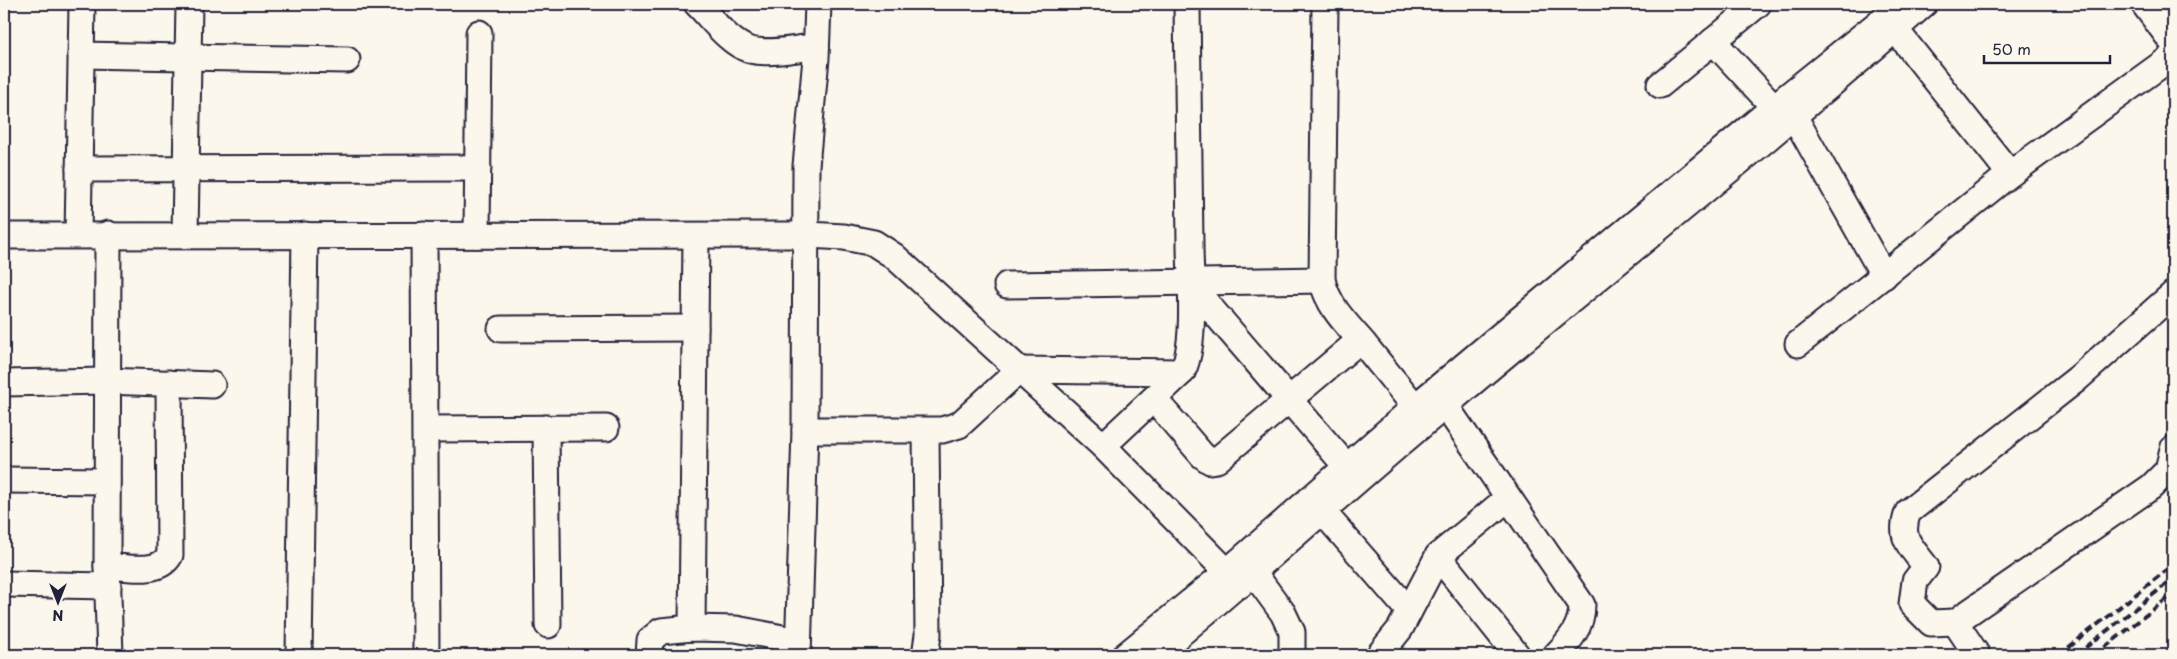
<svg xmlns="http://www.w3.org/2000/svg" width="2177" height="659" font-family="'Playpen Sans',sans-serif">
  <rect width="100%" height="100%" fill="#fbf7ec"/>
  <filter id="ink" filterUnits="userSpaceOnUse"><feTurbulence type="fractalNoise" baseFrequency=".02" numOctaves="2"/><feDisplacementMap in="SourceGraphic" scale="10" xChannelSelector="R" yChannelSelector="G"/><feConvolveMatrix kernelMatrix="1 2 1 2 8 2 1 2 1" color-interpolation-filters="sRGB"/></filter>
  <g filter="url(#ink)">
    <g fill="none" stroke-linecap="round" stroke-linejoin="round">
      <defs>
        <g id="minor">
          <path d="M 697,4 C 712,19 729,43 750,50 C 770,55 797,48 816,47"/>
          <path d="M 1325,4 L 1322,280 C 1329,308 1346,323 1364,344 C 1384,369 1405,394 1425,419"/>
          <polyline points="2144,4 2173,43"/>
          <polyline points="1895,29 2010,174"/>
          <polyline points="1713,41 1774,107"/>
          <polyline points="81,55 347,60"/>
          <polyline points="1660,85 1758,4"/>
          <polyline points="1794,116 1884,276"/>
          <polyline points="79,169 478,168"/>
          <polyline points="108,234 107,566 110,655"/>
          <polyline points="185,234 189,4"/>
          <polyline points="78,235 82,4"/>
          <polyline points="424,235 426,655"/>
          <polyline points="477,235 479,33"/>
          <polyline points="4,236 808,235 844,237 874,243 894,256 1103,446 1240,585"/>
          <polyline points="1190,284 1346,466"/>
          <polyline points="1007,285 1322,280"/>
          <path d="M 2173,294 L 2077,379 L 1908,512 C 1898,539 1911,546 1926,567 L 1915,581 L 1912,604 L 1931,623 L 1955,622 L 2151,487 L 2168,470 L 2173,449"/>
          <polyline points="501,329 695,328"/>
          <polyline points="1798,344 2010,174 2173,56"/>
          <polyline points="4,383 106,381 212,385"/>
          <polyline points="1154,399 1203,456 1210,461 1217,460 1360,340"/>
          <path d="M 1445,405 L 1582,605 C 1582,627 1570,640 1556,655"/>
          <polyline points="546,428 548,625"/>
          <polyline points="426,429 606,428"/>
          <polyline points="805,430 942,430 959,425 1019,370 1182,372"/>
          <path d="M 1103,446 L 1182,372 C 1197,344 1190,278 1190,244 C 1189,164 1188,84 1187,4"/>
          <polyline points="4,480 107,481"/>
          <polyline points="1323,512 1409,611"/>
          <polyline points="1438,556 1517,655"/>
          <path d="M 107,566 C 128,567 159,575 170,555 L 169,383"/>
          <polyline points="1253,572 1283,613 1292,632 1292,655"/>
          <polyline points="4,584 108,586"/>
          <polyline points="1955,622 1977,655"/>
          <polyline points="692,628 696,236"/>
          <polyline points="299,655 305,235"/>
          <polyline points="649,655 650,640 661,631 692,628 736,629 798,641"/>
          <polyline points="798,655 805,430 806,166 816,58 818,4"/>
          <polyline points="925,655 928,635 926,431"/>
          <polyline points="1126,655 1227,572 1415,407 1774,107 1902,4"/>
          <path d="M 1155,655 C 1254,573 1348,486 1447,404 C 1605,270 1768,142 1924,4"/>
          <polyline points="1379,655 1400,629 1438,556 1508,498"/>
        </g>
      </defs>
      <!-- minor casing -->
      <use href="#minor" stroke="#22223b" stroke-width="29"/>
      <!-- minor -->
      <use href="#minor" stroke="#fbf7ec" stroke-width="25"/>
      <!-- rail -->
      <g stroke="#22223b" stroke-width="4" stroke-dasharray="8 4" stroke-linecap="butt">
        <polyline points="2059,655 2173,565"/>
        <polyline points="2076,655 2173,579"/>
        <polyline points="2095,655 2173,594"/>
      </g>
    </g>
  </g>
  <!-- margin -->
  <rect width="2177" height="659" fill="none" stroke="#fbf7ec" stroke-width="20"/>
  <rect x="10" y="10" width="2157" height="639" fill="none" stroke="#22223b" stroke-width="2" filter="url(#ink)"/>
  <!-- north arrow -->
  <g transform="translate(58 602) rotate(180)" stroke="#fbf7ec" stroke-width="4" paint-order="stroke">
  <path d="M0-4L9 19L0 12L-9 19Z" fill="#22223b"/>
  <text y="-8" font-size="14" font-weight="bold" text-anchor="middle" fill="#22223b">N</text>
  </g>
  <!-- scale -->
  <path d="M1984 55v8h126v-8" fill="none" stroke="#22223b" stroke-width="2.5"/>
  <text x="1992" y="55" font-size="15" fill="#22223b" stroke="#fbf7ec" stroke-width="4" paint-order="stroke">50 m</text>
</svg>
